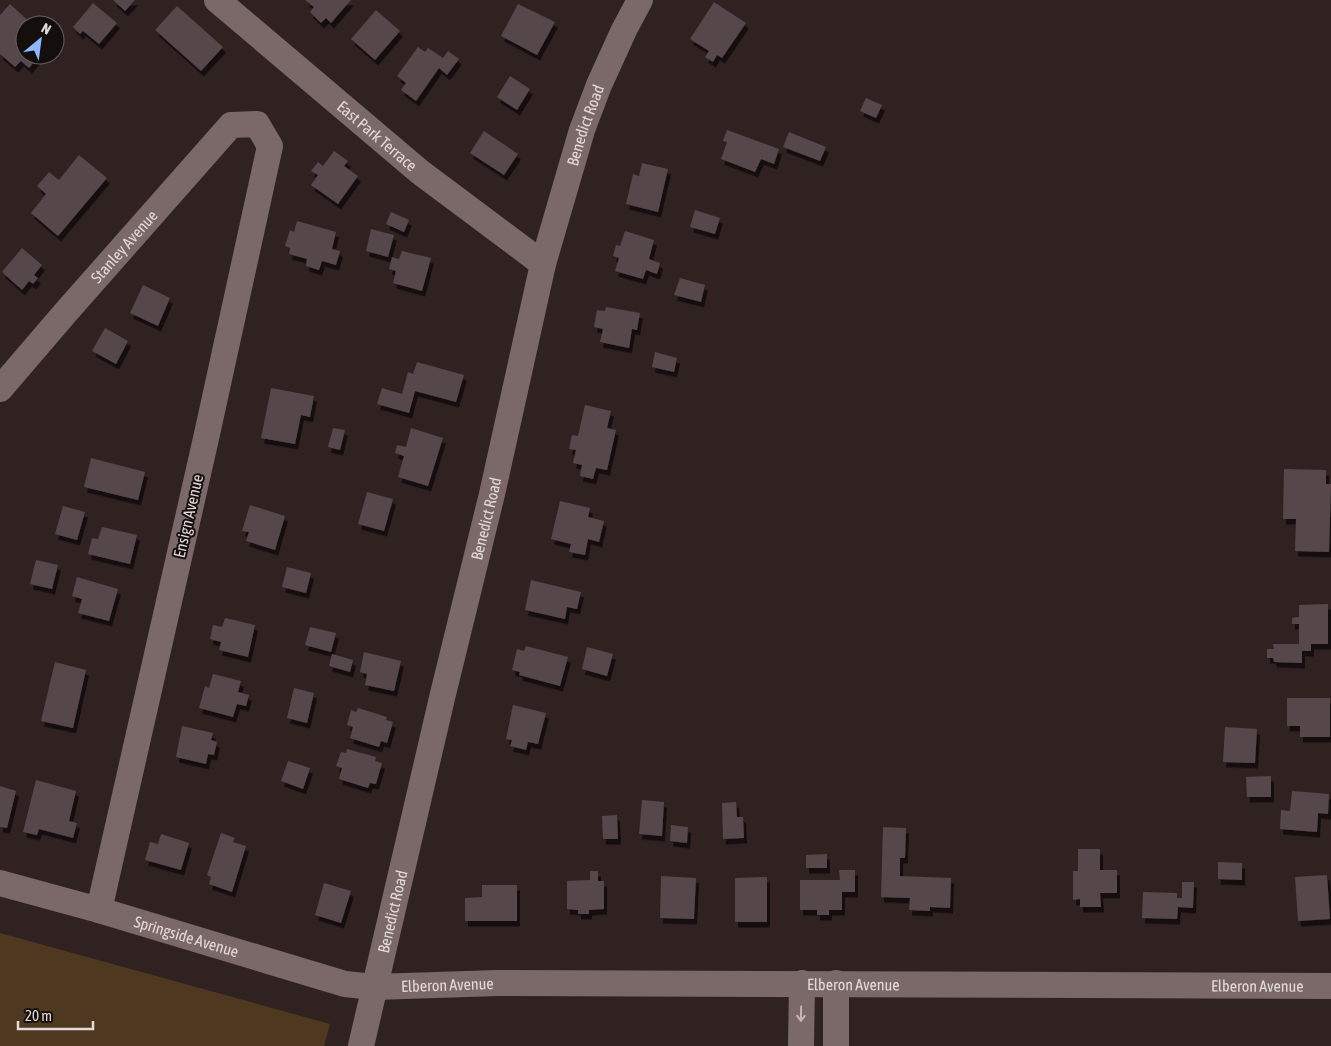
<svg xmlns="http://www.w3.org/2000/svg" width="1331" height="1046" font-family="'Asap Condensed',sans-serif">
  <defs>
    <filter id="shadow"><feDropShadow dx="3" dy="5.5" stdDeviation="0" flood-color="#0009"/></filter>
  </defs>
  <rect width="100%" height="100%" fill="#312222"/>
  <!-- green -->
  <polygon fill="#4e3920" points="0,933 330,1024 324,1046 0,1046"/>
  <!-- building -->
  <g fill="#56464b" filter="url(#shadow)">
    <polygon points="113,0 135,0 125,11"/>
    <polygon points="305,0 351,0 331,23 326,18 321,23 310,12 314,7"/>
    <polygon points="714,2 746,23 722,58 717,55 713,62 705,57 709,51 690,39"/>
    <polygon points="93,3 117,23 99,44 83,31 80,34 73,27"/>
    <polygon points="10,4 33,25 25,25 25,55 40,55 29,68 21,61 15,67 0,54 0,15"/>
    <polygon points="518,4 555,22 537,55 501,36"/>
    <polygon points="177,6 223,47 201,71 155,30"/>
    <polygon points="376,10 400,31 375,60 351,39"/>
    <polygon points="418,47 425,52 428,48 443,58 448,51 459,59 447,75 439,68 416,101 401,90 406,83 397,76"/>
    <polygon points="510,76 530,89 517,110 497,97"/>
    <polygon points="866,98 882,105 876,118 860,111"/>
    <polygon points="727,130 779,149 774,164 761,159 755,172 721,159 727,142 723,141"/>
    <polygon points="484,131 518,154 504,175 470,153"/>
    <polygon points="789,132 826,147 820,161 783,147"/>
    <polygon points="334,151 348,161 344,166 358,176 338,204 311,185 318,175 311,171 318,162 323,166"/>
    <polygon points="79,155 107,178 58,236 31,213 46,194 37,186 49,172 59,180"/>
    <polygon points="642,163 668,169 658,212 626,204 633,174 639,176"/>
    <polygon points="695,210 720,218 715,234 690,227"/>
    <polygon points="391,212 409,220 404,232 386,224"/>
    <polygon points="297,221 336,232 332,249 340,251 336,265 322,261 319,270 306,266 307,259 289,254 290,248 285,246 290,230 294,232"/>
    <polygon points="371,229 394,235 388,257 366,251"/>
    <polygon points="625,231 654,240 649,259 660,263 657,274 646,270 643,279 615,271 619,258 613,256 616,245 620,246"/>
    <polygon points="22,248 42,265 34,275 38,278 33,284 29,281 22,290 2,272"/>
    <polygon points="402,251 431,258 422,291 393,283 396,271 389,269 392,257 399,259"/>
    <polygon points="680,278 705,285 701,302 674,295"/>
    <polygon points="143,285 170,298 158,326 130,313"/>
    <polygon points="606,307 640,313 637,330 632,329 629,348 600,342 603,329 594,327 597,310 605,311"/>
    <polygon points="105,328 128,341 116,364 92,351"/>
    <polygon points="655,352 677,358 674,372 652,367"/>
    <polygon points="417,362 464,375 456,402 415,391 409,413 377,404 382,388 402,394 408,372 413,374"/>
    <polygon points="271,388 314,396 310,417 301,415 295,444 261,438"/>
    <polygon points="585,405 611,411 607,428 616,430 607,470 596,468 593,479 580,476 582,465 573,463 576,450 569,449 572,435 578,436"/>
    <polygon points="333,428 345,430 340,450 328,447"/>
    <polygon points="411,428 443,438 428,486 398,477 404,456 395,453 397,445 406,447"/>
    <polygon points="91,458 145,472 138,500 84,487"/>
    <polygon points="1284,469 1326,470 1326,484 1331,484 1329,552 1295,551 1296,519 1283,519"/>
    <polygon points="367,492 393,499 384,531 358,524"/>
    <polygon points="560,501 590,508 588,517 604,521 599,542 588,539 585,555 569,552 571,544 551,539"/>
    <polygon points="250,505 285,516 275,550 246,541 249,532 242,531"/>
    <polygon points="63,506 85,512 77,540 55,534"/>
    <polygon points="102,527 137,535 130,564 88,554 92,538 98,539"/>
    <polygon points="36,560 58,565 52,589 30,584"/>
    <polygon points="287,567 311,573 306,593 282,587"/>
    <polygon points="77,577 118,589 109,621 78,613 82,599 72,596"/>
    <polygon points="531,580 581,592 577,609 567,607 565,619 525,610"/>
    <polygon points="1328,604 1328,644 1311,644 1311,651 1302,651 1302,663 1274,662 1273,658 1267,658 1267,649 1274,649 1273,644 1299,644 1299,624 1292,624 1292,618 1299,617 1299,605"/>
    <polygon points="225,618 255,625 248,657 219,650 221,642 210,639 213,625 222,627"/>
    <polygon points="310,627 336,633 331,652 305,645"/>
    <polygon points="526,646 568,657 560,686 519,675 520,672 512,670 517,649 524,651"/>
    <polygon points="587,647 613,654 607,676 582,669"/>
    <polygon points="364,652 401,661 394,691 365,685 367,674 360,672"/>
    <polygon points="332,654 353,660 350,672 329,666"/>
    <polygon points="55,662 86,670 73,728 41,721"/>
    <polygon points="213,674 241,681 238,692 249,695 246,706 237,704 233,717 199,708 205,686 209,688"/>
    <polygon points="294,688 314,693 307,723 287,718"/>
    <polygon points="1287,698 1330,698 1330,737 1300,737 1300,726 1287,726"/>
    <polygon points="513,705 546,713 538,744 528,742 526,750 510,746 512,740 506,739"/>
    <polygon points="358,708 387,717 386,720 393,722 387,743 381,741 379,747 350,738 353,727 347,725 351,710 356,712"/>
    <polygon points="182,726 213,733 211,740 217,742 214,755 208,754 206,764 176,757"/>
    <polygon points="1225,727 1257,729 1255,763 1223,762"/>
    <polygon points="347,749 376,757 375,761 382,763 376,784 370,783 368,788 339,779 342,768 336,766 341,752 346,753"/>
    <polygon points="288,761 310,768 303,789 281,781"/>
    <polygon points="1271,776 1271,797 1247,797 1246,777"/>
    <polygon points="36,780 76,791 69,821 77,823 73,838 39,829 37,835 23,832"/>
    <polygon points="0,786 16,791 7,828 0,827"/>
    <polygon points="1292,791 1329,794 1328,814 1318,813 1317,832 1280,829 1281,810 1290,811"/>
    <polygon points="642,800 664,802 662,836 639,834"/>
    <polygon points="736,802 737,817 743,817 744,838 723,839 722,803"/>
    <polygon points="617,815 618,839 603,839 602,816"/>
    <polygon points="671,825 688,827 687,843 670,841"/>
    <polygon points="883,827 906,828 905,858 900,858 900,876 951,878 950,908 930,907 930,911 909,910 910,898 881,897"/>
    <polygon points="221,833 235,838 233,842 246,846 232,892 209,884 211,877 207,875"/>
    <polygon points="161,834 189,843 181,870 145,860 150,842 158,844"/>
    <polygon points="1078,849 1100,849 1100,870 1117,870 1117,893 1100,893 1101,907 1080,907 1080,899 1073,900 1073,871 1078,871"/>
    <polygon points="827,854 827,868 806,868 806,855"/>
    <polygon points="1218,862 1242,863 1242,880 1218,879"/>
    <polygon points="839,870 855,870 855,892 842,892 842,910 829,910 829,915 817,915 817,910 800,910 800,880 840,880"/>
    <polygon points="590,871 598,871 598,881 604,881 604,909 589,910 589,914 578,914 578,910 567,909 567,881 590,880"/>
    <polygon points="1327,875 1330,919 1298,921 1295,877"/>
    <polygon points="661,876 696,878 694,919 660,918"/>
    <polygon points="767,877 767,922 735,922 735,878"/>
    <polygon points="1182,882 1194,882 1193,908 1178,907 1177,919 1142,918 1143,892 1177,893 1177,898 1182,898"/>
    <polygon points="324,883 351,891 341,923 315,915"/>
    <polygon points="482,885 517,885 517,921 465,921 465,898 482,897"/>
  </g>
  <g fill="none" stroke-linecap="round" stroke-linejoin="round">
    <!-- minor -->
    <g stroke="#7b6969" stroke-width="26">
      <path id="s1" d="M 217,0 L 420,172 L 543,264"/>
      <path id="s2" d="M 0,389 L 66,312 L 231,125 L 257,124 L 270,146 L 207,434 L 99,910"/>
      <path id="s3" d="M 0,883 L 99,910 L 345,984 L 374,987 L 498,983 L 1331,986"/>
      <path id="s4" d="M 361,1046 L 442,698 L 492,494 L 543,264 L 582,130 L 599,85 L 624,30 L 640,0"/>
      <polyline points="801,1046 802,983"/>
      <polyline points="836,1046 836,983"/>
    </g>
  </g>
  <!-- one-way arrows -->
  <defs><path id="oneway-shaft" d="M-6 0H5M1.5-3L5.5 0L1.5 3" fill="none" stroke-width="1.6" stroke-linecap="round" stroke-linejoin="round" transform="scale(1.25)"/></defs>
  <use stroke="#c4b7b7" href="#oneway-shaft" transform="translate(801 1014) rotate(91)"/>
  <g text-anchor="middle" dominant-baseline="central" stroke-width="4" stroke-linejoin="round" paint-order="stroke">
    <!-- street labels -->
    <g font-size="16" fill="#e3d9d9" stroke="#140e0d">
      <text stroke="none"><textPath href="#s4" startOffset="948">Benedict Road</textPath></text>
      <text stroke="none"><textPath href="#s1" startOffset="210">East Park Terrace</textPath></text>
      <text stroke="none"><textPath href="#s2" startOffset="189">Stanley Avenue</textPath></text>
      <text transform="translate(188 516) rotate(-77)">Ensign Avenue</text>
      <text stroke="none"><textPath href="#s4" startOffset="542">Benedict Road</textPath></text>
      <text stroke="none"><textPath href="#s4" startOffset="138">Benedict Road</textPath></text>
      <text stroke="none"><textPath href="#s3" startOffset="194">Springside Avenue</textPath></text>
      <text stroke="none"><textPath href="#s3" startOffset="868">Elberon Avenue</textPath></text>
      <text stroke="none"><textPath href="#s3" startOffset="462">Elberon Avenue</textPath></text>
      <text stroke="none"><textPath href="#s3" startOffset="1272">Elberon Avenue</textPath></text>
    </g>
  </g>
  <!-- north arrow -->
  <g transform="translate(40 40) rotate(29)"><circle r="24" fill="#140e0d" stroke="#675f5f"/>
  <path d="M0-4L9 19L0 12L-9 19Z" fill="#8eb8fd"/>
  <text y="-8" font-size="14" font-weight="bold" text-anchor="middle" fill="#e3d9d9">N</text>
  </g>
  <!-- scale -->
  <path d="M18 1021v8h75v-8" fill="none" stroke="#e3d9d9" stroke-width="2.5"/>
  <text x="25" y="1021" font-size="15" fill="#e3d9d9" stroke="#140e0d" stroke-width="4" paint-order="stroke">20 m</text>
</svg>
